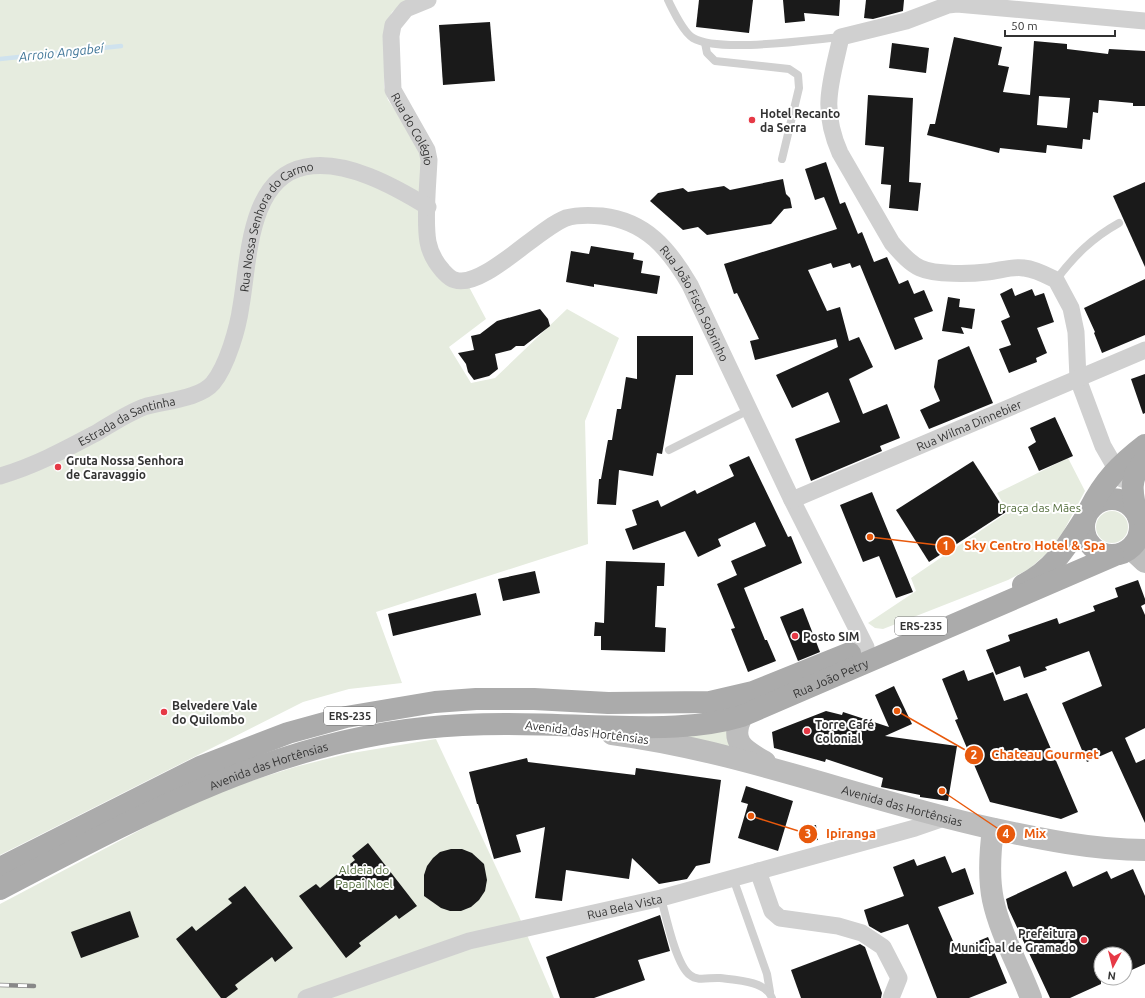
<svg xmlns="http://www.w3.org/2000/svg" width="1145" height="998" font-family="Ubuntu,sans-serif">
  <rect width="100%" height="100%" fill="#fff"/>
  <!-- green -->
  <g fill="#e6ecdf">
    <polygon points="0,0 411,0 403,3 392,12 385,27 384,87 388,100 421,147 424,243 468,285 486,319 449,347 471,383 495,378 567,309 619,338 585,421 588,544 376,612 402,683 349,689 303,702 0,855"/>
    <polygon points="1068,458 1085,491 1063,532 1047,553 1029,569 1008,580 883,629 875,628 868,623 916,591 911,578 1008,512 997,493"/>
    <circle cx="1112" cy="527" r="16"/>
    <polygon points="731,730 736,751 664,736"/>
    <polygon points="436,739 518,914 554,998 0,998 0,904 178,810 229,788 295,767 346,754"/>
  </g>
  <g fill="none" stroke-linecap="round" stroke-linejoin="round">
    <!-- stream -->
    <polyline stroke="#cfe2ee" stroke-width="4.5" points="0,59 121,46"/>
  </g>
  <!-- building -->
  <g fill="#1a1a1a" fill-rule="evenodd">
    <polygon points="699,0 753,0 749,33 696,27"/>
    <polygon points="783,0 840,0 839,16 804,13 805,21 785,23"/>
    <polygon points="866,0 904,0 903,11 873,19 864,18"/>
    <polygon points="490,22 495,81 443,85 439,25"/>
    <path d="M 954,37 L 1002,47 L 998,65 L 1009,67 L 1003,92 L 1030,95 L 1034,41 L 1067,44 L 1067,49 L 1108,54 L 1109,49 L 1145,51 L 1145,106 L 1133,106 L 1133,103 L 1099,100 L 1098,113 L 1093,112 L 1090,140 L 1083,139 L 1082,149 L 1047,145 L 1046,153 L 1000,148 L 999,153 L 927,135 L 930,124 L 935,124 ZM 1039,96 L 1070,98 L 1067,128 L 1037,125 Z"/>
    <polygon points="892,43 929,48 926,73 889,68"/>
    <polygon points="868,95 913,98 909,182 921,183 918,211 889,208 891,185 881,184 884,147 865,145"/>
    <polygon points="826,162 840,204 845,202 858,234 862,232 874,262 887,257 899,284 908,280 914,294 924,290 933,311 914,318 923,339 895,350 860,265 852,268 850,263 833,268 831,263 808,270 827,311 840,307 849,341 859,337 873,367 849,379 863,414 887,404 900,438 880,446 882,451 811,481 795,439 840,422 828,392 792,408 776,375 838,347 836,339 755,360 750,341 759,339 737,293 734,294 724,264 837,229 824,197 815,200 805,169"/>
    <polygon points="783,179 786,194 790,198 792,208 784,209 771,224 707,235 698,227 683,230 650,201 658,193 683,188 688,192 724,186 730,190"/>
    <polygon points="1145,182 1145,267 1113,196"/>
    <polygon points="591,246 634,253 633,259 643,261 641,273 660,276 657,294 594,284 594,287 566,282 571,251 589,254"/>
    <polygon points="1145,279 1145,335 1102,353 1094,333 1095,332 1084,308"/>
    <polygon points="1012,288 1015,296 1032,289 1035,296 1044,293 1054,322 1037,328 1047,353 1036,358 1037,362 1009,373 999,349 1011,345 1001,321 1010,317 1000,294"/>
    <polygon points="948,297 960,299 959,307 975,309 972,329 961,327 964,334 942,331"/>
    <polygon points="540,309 548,319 550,326 524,346 516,346 511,350 495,354 498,369 489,376 474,380 468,372 466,364 458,353 474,350 471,336 480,334 497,321"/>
    <polygon points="637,336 693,336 693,375 676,375 662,454 657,453 653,476 619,470 616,505 597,504 599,479 601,479 608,440 612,440 617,409 621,409 626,377 637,379"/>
    <polygon points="969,346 993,403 929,429 920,410 940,401 934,387 938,360"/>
    <polygon points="1145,374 1145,413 1143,414 1131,379"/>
    <polygon points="1055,417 1073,456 1039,471 1028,447 1036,442 1030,428"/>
    <polygon points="749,456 788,537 791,536 802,563 744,588 765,640 767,640 776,661 748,672 731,629 735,628 717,584 737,575 731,561 766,546 755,522 718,539 721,546 698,557 685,531 633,550 625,529 637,525 632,510 658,500 661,507 695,490 697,494 734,476 729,465"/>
    <polygon points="973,461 1006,512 929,562 896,510"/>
    <polygon points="872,492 913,592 896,598 879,556 863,562 840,505"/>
    <polygon points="606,561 665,563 664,586 657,586 655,627 666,628 665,652 601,650 601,636 594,636 595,622 604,623"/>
    <polygon points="535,571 540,593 503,601 498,579"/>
    <polygon points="1138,580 1145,599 1145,604 1141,606 1145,615 1145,728 1125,738 1136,763 1145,759 1145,823 1112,751 1087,762 1062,703 1102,686 1089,651 1045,667 1047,670 1024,678 1020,666 996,675 986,650 1010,641 1008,635 1057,618 1059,624 1095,611 1093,606 1118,597 1115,588"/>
    <polygon points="476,593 481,615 393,636 388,614"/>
    <polygon points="803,608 820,652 798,661 780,617"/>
    <polygon points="964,670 968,681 993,672 1004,701 1027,693 1078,812 1061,819 990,802 955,720 958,719 942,679"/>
    <polygon points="894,686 912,724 885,736 957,746 948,801 920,797 920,795 881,787 883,778 826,759 825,762 774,748 772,732 826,711 842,715 843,712 889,727 875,695"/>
    <polygon points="527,758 528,762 635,775 636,768 721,780 710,863 696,866 687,879 659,884 632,858 629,879 566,870 562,901 535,898 545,827 516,835 521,852 494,859 478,804 477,804 469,772"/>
    <polygon points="746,786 793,801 778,851 738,838 748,804 741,802"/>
    <polygon points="816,825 818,840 806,841 804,827"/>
    <polygon points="368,843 417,906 399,919 396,915 359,943 361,946 346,958 299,896 316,884 320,888 355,860 352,856"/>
    <polygon points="451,849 462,849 472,853 484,864 487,880 485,891 479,900 471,907 461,911 450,911 441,908 424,896 424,875 427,866 433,858 440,852"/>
    <polygon points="945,856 952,873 965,868 974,894 938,907 957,950 988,937 1007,983 969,998 937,998 908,924 881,933 869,926 864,910 904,896 893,867 914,859 917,866"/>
    <polygon points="1133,869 1145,896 1145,964 1125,973 1125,954 1101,954 1101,984 1070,998 1050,998 1008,908 1006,899 1066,871 1073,887 1107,871 1111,879"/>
    <polygon points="245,886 293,948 275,962 272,957 235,985 238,989 226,998 221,998 176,939 192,926 196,931 232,903 228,899"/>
    <polygon points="130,911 139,937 81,958 71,932"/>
    <polygon points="660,915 670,951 638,960 645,980 594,998 560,998 546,957"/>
    <polygon points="860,944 865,947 882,993 881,998 801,998 791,970"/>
  </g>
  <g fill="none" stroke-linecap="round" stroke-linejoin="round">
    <!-- lane -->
    <g stroke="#d0d0d0" stroke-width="8">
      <path d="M 668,0 C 673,10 683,32 693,38 C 718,53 808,40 841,37"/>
      <polyline points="705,43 707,53 715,61 789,69 798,75 799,88 782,159"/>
      <path d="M 1056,280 C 1074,256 1092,238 1119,223"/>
      <polyline points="669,450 749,410"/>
      <polyline points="733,878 767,974 770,992"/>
      <path d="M 661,898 C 666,916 676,965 690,975 C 698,982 710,977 720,978 C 736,980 766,981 772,998"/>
    </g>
    <!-- street -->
    <g stroke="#d0d0d0" stroke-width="17">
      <path id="s1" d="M 428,0 L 406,9 L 393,25 L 391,36 L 393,90 L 427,150 L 429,160 C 428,184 424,219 428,242 C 430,253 435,262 443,271 C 446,274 450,279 455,280 C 483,289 537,229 566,218 C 576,215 590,215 602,216 C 646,221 669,249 690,285 L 792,500 L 866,647"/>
      <path id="s2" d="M 0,476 C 35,466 66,449 98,432 C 113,423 128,413 144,407 C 163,401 200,399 213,383 C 227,366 238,328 241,306 C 249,262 248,178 305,167 C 345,159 394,186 428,207"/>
      <path d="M 1122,479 L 1103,446 L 1078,379 L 1076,332 L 1071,308 L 1056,280 C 1046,275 1035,269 1024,268 C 1012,266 999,271 987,272 C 971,274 935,275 920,268 C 909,263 900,252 892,243 L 840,153 C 820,107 831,83 841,37 L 906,21 L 948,5 L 957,4 L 1145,21"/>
      <path id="s3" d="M 792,500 L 1145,350"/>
      <polyline points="758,871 772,911 780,918 838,926 862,933 883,947 899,978 891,998"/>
      <path id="s4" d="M 306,998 L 469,941 L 661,898 L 915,828 L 944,818"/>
    </g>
    <!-- secondary -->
    <g stroke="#bdbdbd" stroke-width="22">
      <polyline points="1131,549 1145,562"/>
      <path d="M 742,716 C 729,742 744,750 765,762"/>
      <path id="s5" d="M 612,734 C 741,751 863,800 990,828 C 1041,839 1093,850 1145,850"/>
      <path d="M 993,829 C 990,852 988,876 993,900 C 1000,933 1019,966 1031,998"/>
    </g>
    <!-- primary -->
    <g stroke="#ababab" stroke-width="22">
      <circle cx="1112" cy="527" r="28"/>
      <path d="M 1089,510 C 1104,481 1119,465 1145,445"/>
      <path d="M 1137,514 C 1132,495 1128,476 1145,461"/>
      <path d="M 1023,585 C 1054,569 1067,546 1085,518"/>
      <polyline points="0,868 200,767 288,733 346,717 435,702 476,699 534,699 608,703 710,702 753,692 850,653"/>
      <path id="s6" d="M 0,889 C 134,819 271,743 424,728 C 478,722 533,724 587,726 C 639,727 692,731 742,716 L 1113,556"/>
    </g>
    <defs>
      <polyline id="rail" points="0,985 34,986"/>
    </defs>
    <!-- rail casing -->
    <use href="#rail" stroke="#888" stroke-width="4.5"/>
    <!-- rail -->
    <use href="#rail" stroke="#fff" stroke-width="3" stroke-dasharray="9" stroke-linecap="butt"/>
  </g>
  <!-- markers -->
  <g fill="#e63946" stroke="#fff" stroke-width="1.5">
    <circle cx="752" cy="120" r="4"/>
    <circle cx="58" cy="467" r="4"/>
    <circle cx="795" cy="636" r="4"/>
    <circle cx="164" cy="712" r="4"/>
    <circle cx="807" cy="731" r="4"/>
    <circle cx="1084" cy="940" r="4"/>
  </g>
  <g text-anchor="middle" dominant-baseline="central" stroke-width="4" stroke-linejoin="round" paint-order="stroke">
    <!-- shield labels -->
    <g fill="#fff" stroke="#707070" stroke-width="1">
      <rect x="895" y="617" width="52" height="18" rx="3"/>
      <rect x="324" y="707" width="52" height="18" rx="3"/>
    </g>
    <g font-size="11" font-weight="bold" fill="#333">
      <text x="921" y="626">ERS-235</text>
      <text x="350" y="716">ERS-235</text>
    </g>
    <!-- poi labels -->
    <g font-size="12" font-weight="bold" fill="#333" stroke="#fff" text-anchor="start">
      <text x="760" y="113">Hotel Recanto<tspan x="760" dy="14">da Serra</tspan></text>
      <text x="66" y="460">Gruta Nossa Senhora<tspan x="66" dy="14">de Caravaggio</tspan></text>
      <text x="803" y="636">Posto SIM</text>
      <text x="172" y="705">Belvedere Vale<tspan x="172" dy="14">do Quilombo</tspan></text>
      <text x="815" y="724">Torre Café<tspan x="815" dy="14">Colonial</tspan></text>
      <text x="1076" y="933" text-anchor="end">Prefeitura<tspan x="1076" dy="14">Municipal de Gramado</tspan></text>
    </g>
    <!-- street labels -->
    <g font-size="12" fill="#333" stroke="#fff">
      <text stroke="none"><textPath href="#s1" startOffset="154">Rua do Colégio</textPath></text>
      <text stroke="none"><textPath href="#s2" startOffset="410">Rua Nossa Senhora do Carmo</textPath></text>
      <text stroke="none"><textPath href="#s1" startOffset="620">Rua João Fisch Sobrinho</textPath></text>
      <text stroke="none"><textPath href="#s2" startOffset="139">Estrada da Santinha</textPath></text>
      <text stroke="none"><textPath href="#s3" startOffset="192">Rua Wilma Dinnebier</textPath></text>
      <text stroke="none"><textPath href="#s6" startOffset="872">Rua João Petry</textPath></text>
      <text transform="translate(587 732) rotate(7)">Avenida das Hortênsias</text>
      <text stroke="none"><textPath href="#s6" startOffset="296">Avenida das Hortênsias</textPath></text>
      <text stroke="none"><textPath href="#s5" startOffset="299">Avenida das Hortênsias</textPath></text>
      <text stroke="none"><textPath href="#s4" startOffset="332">Rua Bela Vista</textPath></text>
    </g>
    <!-- park labels -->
    <g font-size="12" fill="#56703f" stroke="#fff">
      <text x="1040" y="507">Praça das Mães</text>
      <text x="364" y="869">Aldeia do<tspan x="364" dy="14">Papai Noel</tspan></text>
    </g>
    <!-- water labels -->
    <g font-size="13" font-style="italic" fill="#3f7597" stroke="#fff">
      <text transform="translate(61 52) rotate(-6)">Arroio Angabeí</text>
    </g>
  </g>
  <!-- callouts -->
  <path fill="none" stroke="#e8590c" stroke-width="1.5" d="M870 537L946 546M897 711L974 755M751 816L808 834M942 791L1006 834"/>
  <g fill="#e8590c" stroke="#fff" stroke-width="1.5">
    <circle cx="870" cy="537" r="4"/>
    <circle cx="897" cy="711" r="4"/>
    <circle cx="751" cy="816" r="4"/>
    <circle cx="942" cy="791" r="4"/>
    <circle cx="946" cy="546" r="10"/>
    <circle cx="974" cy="755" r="10"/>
    <circle cx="808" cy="834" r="10"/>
    <circle cx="1006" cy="834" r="10"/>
  </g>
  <g font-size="12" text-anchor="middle" font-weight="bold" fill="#fff">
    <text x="946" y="550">1</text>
    <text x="974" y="759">2</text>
    <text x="808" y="838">3</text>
    <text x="1006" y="838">4</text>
  </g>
  <g font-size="13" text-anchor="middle" font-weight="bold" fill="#e8590c" stroke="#fff" stroke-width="4" stroke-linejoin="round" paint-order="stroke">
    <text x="1035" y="550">Sky Centro Hotel &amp; Spa</text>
    <text x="1045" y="759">Chateau Gourmet</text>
    <text x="851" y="838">Ipiranga</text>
    <text x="1035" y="838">Mix</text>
  </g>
  <!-- north arrow -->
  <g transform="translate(1113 966) rotate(187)"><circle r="19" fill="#ffffff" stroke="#adadad"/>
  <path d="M0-3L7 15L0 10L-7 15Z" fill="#e63946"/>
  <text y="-6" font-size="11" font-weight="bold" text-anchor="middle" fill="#333333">N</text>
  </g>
  <!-- scale -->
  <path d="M1005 30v6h110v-6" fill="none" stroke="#333333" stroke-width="2"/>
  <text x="1011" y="30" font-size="12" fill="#333333" stroke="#ffffff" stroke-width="3" paint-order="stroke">50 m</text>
</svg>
